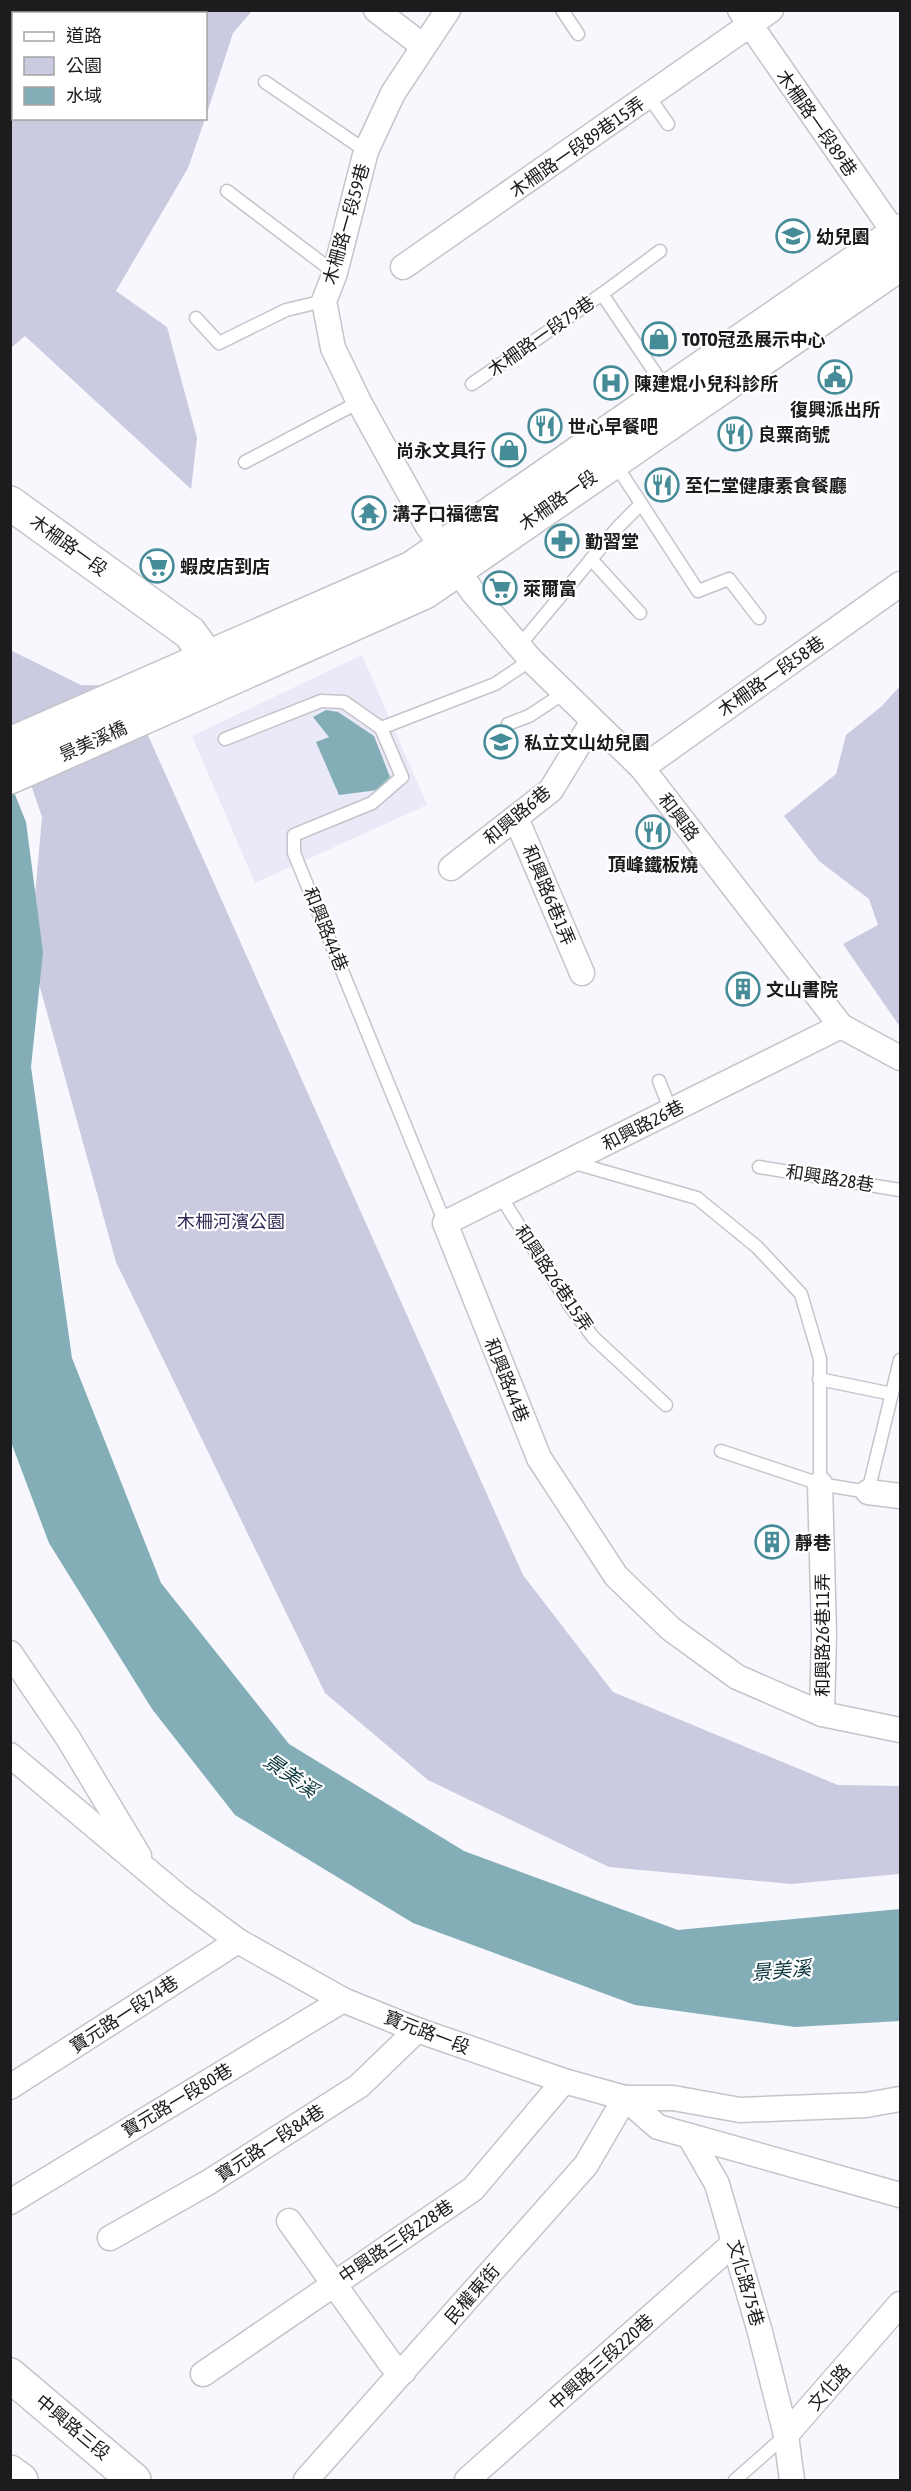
<svg xmlns="http://www.w3.org/2000/svg" width="911" height="2491" font-family="'Asap Condensed','Noto Sans TC',sans-serif">
  <rect width="100%" height="100%" fill="#f7f7fd"/>
  <!-- built -->
  <polygon fill="#e9e9f7" points="362,655 427,805 255,883 192,736"/>
  <!-- green -->
  <g fill="#cacae1">
    <polygon points="11,10 252,11 233,33 206,116 206,14 14,14 14,118 205,119 188,168 116,291 167,327 197,438 191,489 25,336 11,348"/>
    <polygon points="10,650 81,685 126,686 523,1575 613,1692 838,1785 900,1786 900,1874 791,1884 609,1867 428,1780 325,1693 116,1262 30,951 42,817 11,726"/>
    <polygon points="900,686 900,1027 843,944 878,925 869,899 819,861 784,816 836,774 846,735 882,706"/>
  </g>
  <!-- water -->
  <g fill="#83aeb8">
    <polygon points="326,710 338,712 374,736 390,777 378,790 339,795 316,742 329,737 313,717"/>
    <polygon points="10,782 26,822 43,952 31,1067 72,1358 161,1583 289,1744 464,1851 678,1930 900,1909 900,2021 795,2027 635,2005 413,1923 235,1815 152,1709 49,1543 11,1442"/>
  </g>
  <g fill="none" stroke-linecap="round" stroke-linejoin="round">
    <defs>
      <g id="lane">
        <polyline points="562,10 578,34"/>
        <polyline points="265,82 366,151"/>
        <polyline points="649,97 668,124"/>
        <polyline points="227,191 335,273"/>
        <polyline points="602,294 660,251"/>
        <polyline points="196,318 219,343 286,310 324,301"/>
        <polyline points="472,384 602,294 666,389"/>
        <polyline points="245,462 359,402"/>
        <polyline points="614,462 698,591 729,579 759,618"/>
        <polyline points="591,559 640,613"/>
        <polyline points="519,646 618,527 641,504"/>
        <polyline points="508,724 529,716 564,693"/>
        <polyline points="381,728 495,684 531,660"/>
        <polyline points="225,739 321,701 344,702 381,728 402,777 372,803 294,835 294,853 445,1223"/>
        <polyline points="659,1081 671,1111"/>
        <polyline points="571,1162 697,1198 757,1247 801,1294 820,1359 820,1484 721,1451"/>
        <polyline points="759,1167 900,1190"/>
        <polyline points="501,1197 570,1306 593,1337 666,1405"/>
        <polyline points="819,1379 892,1394"/>
        <polyline points="820,1484 868,1492 900,1360"/>
        <polyline points="735,2480 786,2435"/>
      </g>
      <g id="street">
        <polyline points="376,10 423,46"/>
        <polyline points="448,10 393,93 366,151 335,273 324,301 333,348 359,402 427,525 472,591 531,660 642,768 841,1026 900,1058"/>
        <polyline points="740,10 900,241"/>
        <polyline points="403,267 771,10"/>
        <polyline points="642,768 900,584"/>
        <polyline points="516,818 582,973"/>
        <polyline points="451,868 551,790 593,721"/>
        <polyline points="841,1026 445,1223 539,1458 616,1576 671,1629 737,1677 822,1714 900,1730"/>
        <polyline points="820,1484 824,1633 822,1714"/>
        <polyline points="868,1492 900,1496"/>
        <polyline points="10,1653 68,1738 139,1856"/>
        <polyline points="10,1755 178,1896 238,1941 343,2000 417,2030 564,2081 625,2098 658,2127 900,2195"/>
        <polyline points="10,2087 238,1941"/>
        <polyline points="625,2098 673,2098 740,2110 866,2105 900,2099"/>
        <polyline points="690,2137 717,2184 760,2332 786,2435 792,2480"/>
        <polyline points="10,2202 343,2000"/>
        <polyline points="289,2221 391,2364 404,2371"/>
        <polyline points="110,2238 209,2182 359,2086 417,2030"/>
        <polyline points="203,2374 473,2189 564,2081"/>
        <polyline points="786,2435 900,2304"/>
        <polyline points="306,2480 586,2165 625,2098"/>
        <polyline points="467,2480 734,2243"/>
      </g>
      <g id="secondary">
        <polyline points="10,503 190,633 207,657 217,678"/>
        <polyline points="10,744 412,568 900,231"/>
        <polyline points="10,777 425,592 900,264"/>
        <polyline points="10,2375 134,2480"/>
        <polyline points="10,2472 21,2480"/>
      </g>
    </defs>
    <!-- lane casing -->
    <use href="#lane" stroke="#c4c4ca" stroke-width="15"/>
    <!-- street casing -->
    <use href="#street" stroke="#c4c4ca" stroke-width="27"/>
    <!-- secondary casing -->
    <use href="#secondary" stroke="#c4c4ca" stroke-width="36"/>
    <!-- lane -->
    <use href="#lane" stroke="#fff" stroke-width="12"/>
    <!-- street -->
    <use href="#street" stroke="#fff" stroke-width="24"/>
    <!-- secondary -->
    <use href="#secondary" stroke="#fff" stroke-width="33"/>
  </g>
  <!-- icons -->
  <defs>
    <symbol id="school-ring" viewBox="-11 -11 22 22"><circle r="9.5" fill="#fff" stroke="#468b98" stroke-width="1.5"/><path d="M0-5L7-2L0 1L-7-2ZM-4 1L0 2.5L4 1V4Q0 6-4 4Z" fill="#468b98"/></symbol>
    <symbol id="shop-ring" viewBox="-11 -11 22 22"><circle r="9.5" fill="#fff" stroke="#468b98" stroke-width="1.5"/><path d="M-5-2.5h2.3a2.7 3.5 0 0 1 5.4 0H5L5.5 6h-11ZM-1.5-2.5h3a1.5 2.3 0 0 0-3 0Z" fill="#468b98"/></symbol>
    <symbol id="civic-ring" viewBox="-11 -11 22 22"><circle r="9.5" fill="#fff" stroke="#468b98" stroke-width="1.5"/><path d="M-.6-6.5H3V-4.5H.6V-3L4-1V1h2V6H-6V1h2V-1L-.6-3ZM-1.2 2.5V6h2.4V2.5Z" fill="#468b98"/></symbol>
    <symbol id="hospital-ring" viewBox="-11 -11 22 22"><circle r="9.5" fill="#fff" stroke="#468b98" stroke-width="1.5"/><path d="M-5-5h3v3.5h4V-5h3V5h-3V1.5h-4V5h-3Z" fill="#468b98"/></symbol>
    <symbol id="restaurant-ring" viewBox="-11 -11 22 22"><circle r="9.5" fill="#fff" stroke="#468b98" stroke-width="1.5"/><path d="M-5-6h1v4h1v-4h1v4h1v-4h1v5L-1.5 .5V6h-2V.5L-5-1ZM5-6V6H3V1.5H1.5Q1.5-4 5-6Z" fill="#468b98"/></symbol>
    <symbol id="temple-ring" viewBox="-11 -11 22 22"><circle r="9.5" fill="#fff" stroke="#468b98" stroke-width="1.5"/><path d="M0-6L5-2H3V0L6.5 2.5H4V6H1.5V3h-3V6H-4V2.5H-6.5L-3 0V-2H-5Z" fill="#468b98"/></symbol>
    <symbol id="pharmacy-ring" viewBox="-11 -11 22 22"><circle r="9.5" fill="#fff" stroke="#468b98" stroke-width="1.5"/><path d="M-2-6h4v4h4v4h-4v4h-4v-4h-4v-4h4Z" fill="#468b98"/></symbol>
    <symbol id="supermarket-ring" viewBox="-11 -11 22 22"><circle r="9.5" fill="#fff" stroke="#468b98" stroke-width="1.5"/><path d="M-6-5.5h2.5l.6 2H6L4.5 2H-2.5L-4.4-4H-6ZM-1.5 3.2a1.3 1.3 0 1 0 .1 0ZM3 3.2a1.3 1.3 0 1 0 .1 0Z" fill="#468b98"/></symbol>
    <symbol id="building-ring" viewBox="-11 -11 22 22"><circle r="9.5" fill="#fff" stroke="#468b98" stroke-width="1.5"/><path d="M-4-6H4V6H1V3H-1V6H-4ZM-2.5-4.3h1.7v1.8h-1.7ZM.8-4.3h1.7v1.8H.8ZM-2.5-1h1.7V.8h-1.7ZM.8-1h1.7V.8H.8Z" fill="#468b98"/></symbol>
  </defs>
  <g fill-rule="evenodd">
    <use href="#school-ring" x="774" y="217" width="38" height="38"/>
    <use href="#shop-ring" x="640" y="320" width="38" height="38"/>
    <use href="#civic-ring" x="816" y="358" width="38" height="38"/>
    <use href="#hospital-ring" x="592" y="364" width="38" height="38"/>
    <use href="#restaurant-ring" x="526" y="407" width="38" height="38"/>
    <use href="#restaurant-ring" x="716" y="415" width="38" height="38"/>
    <use href="#shop-ring" x="490" y="431" width="38" height="38"/>
    <use href="#restaurant-ring" x="643" y="466" width="38" height="38"/>
    <use href="#temple-ring" x="350" y="494" width="38" height="38"/>
    <use href="#pharmacy-ring" x="543" y="522" width="38" height="38"/>
    <use href="#supermarket-ring" x="138" y="547" width="38" height="38"/>
    <use href="#supermarket-ring" x="481" y="569" width="38" height="38"/>
    <use href="#school-ring" x="482" y="723" width="38" height="38"/>
    <use href="#restaurant-ring" x="634" y="813" width="38" height="38"/>
    <use href="#building-ring" x="724" y="970" width="38" height="38"/>
    <use href="#building-ring" x="753" y="1523" width="38" height="38"/>
  </g>
  <g text-anchor="middle" dominant-baseline="central" stroke-width="4.5" stroke-linejoin="round" paint-order="stroke">
    <!-- street labels -->
    <g font-size="18" fill="#1c1c1e" stroke="#fff">
      <text transform="translate(817 123) rotate(55)">木柵路一段89巷</text>
      <text transform="translate(577 147) rotate(-35)">木柵路一段89巷15弄</text>
      <text transform="translate(346 224) rotate(-74)">木柵路一段59巷</text>
      <text transform="translate(541 336) rotate(-35)">木柵路一段79巷</text>
      <text transform="translate(558 500) rotate(-35)">木柵路一段</text>
      <text transform="translate(69 545) rotate(36)">木柵路一段</text>
      <text transform="translate(771 676) rotate(-35)">木柵路一段58巷</text>
      <text transform="translate(93 741) rotate(-24)">景美溪橋</text>
      <text transform="translate(517 815) rotate(-40)">和興路6巷</text>
      <text transform="translate(679 817) rotate(53)">和興路</text>
      <text transform="translate(549 895) rotate(67)">和興路6巷1弄</text>
      <text transform="translate(326 929) rotate(68)">和興路44巷</text>
      <text transform="translate(643 1125) rotate(-27)">和興路26巷</text>
      <text transform="translate(830 1178) rotate(9)">和興路28巷</text>
      <text transform="translate(554 1278) rotate(56)">和興路26巷15弄</text>
      <text transform="translate(507 1380) rotate(68)">和興路44巷</text>
      <text transform="translate(822 1635) rotate(-90)">和興路26巷11弄</text>
      <text transform="translate(124 2014) rotate(-33)">寶元路一段74巷</text>
      <text transform="translate(427 2032) rotate(21)">寶元路一段</text>
      <text transform="translate(177 2100) rotate(-31)">寶元路一段80巷</text>
      <text transform="translate(270 2143) rotate(-33)">寶元路一段84巷</text>
      <text transform="translate(396 2241) rotate(-34)">中興路三段228巷</text>
      <text transform="translate(746 2283) rotate(74)">文化路75巷</text>
      <text transform="translate(472 2294) rotate(-49)">民權東街</text>
      <text transform="translate(601 2362) rotate(-42)">中興路三段220巷</text>
      <text transform="translate(829 2387) rotate(-49)">文化路</text>
      <text transform="translate(73 2427) rotate(40)">中興路三段</text>
    </g>
    <!-- poi labels -->
    <g font-size="18" font-weight="bold" fill="#1c1c1e" stroke="#fff" text-anchor="start">
      <text x="816" y="236">幼兒園</text>
      <text x="682" y="339">TOTO冠丞展示中心</text>
      <text x="634" y="383">陳建焜小兒科診所</text>
      <text x="835" y="409" text-anchor="middle">復興派出所</text>
      <text x="568" y="426">世心早餐吧</text>
      <text x="758" y="434">良粟商號</text>
      <text x="486" y="450" text-anchor="end">尚永文具行</text>
      <text x="685" y="485">至仁堂健康素食餐廳</text>
      <text x="392" y="513">溝子口福德宮</text>
      <text x="585" y="541">勤習堂</text>
      <text x="180" y="566">蝦皮店到店</text>
      <text x="523" y="588">萊爾富</text>
      <text x="524" y="742">私立文山幼兒園</text>
      <text x="653" y="864" text-anchor="middle">頂峰鐵板燒</text>
      <text x="766" y="989">文山書院</text>
      <text x="795" y="1542">靜巷</text>
    </g>
    <!-- park labels -->
    <g font-size="18" fill="#2f2a57" stroke="#fff">
      <text x="231" y="1221">木柵河濱公園</text>
    </g>
    <!-- water labels -->
    <g font-size="20" font-style="italic" fill="#0b353d" stroke="#fff">
      <text transform="translate(291 1775) rotate(35)">景美溪</text>
      <text transform="translate(781 1970) rotate(-5)">景美溪</text>
    </g>
  </g>
  <!-- border -->
  <rect width="911" height="2491" fill="none" stroke="#1c1c1e" stroke-width="24"/>
  <!-- legend -->
  <rect x="12" y="12" width="195" height="108" fill="#ffffff" stroke="#a4a4a5" stroke-width="1.5"/>
  <rect x="24" y="32" width="30" height="9" fill="#ffffff" stroke="#a4a4a5" stroke-width="1.5"/>
  <text x="66" y="42" font-size="18" fill="#1c1c1e">道路</text>
  <rect x="24" y="57" width="30" height="18" fill="#cacae1" stroke="#a4a4a5" stroke-width="1.5"/>
  <text x="66" y="72" font-size="18" fill="#1c1c1e">公園</text>
  <rect x="24" y="87" width="30" height="18" fill="#83aeb8" stroke="#a4a4a5" stroke-width="1.5"/>
  <text x="66" y="102" font-size="18" fill="#1c1c1e">水域</text>
</svg>
